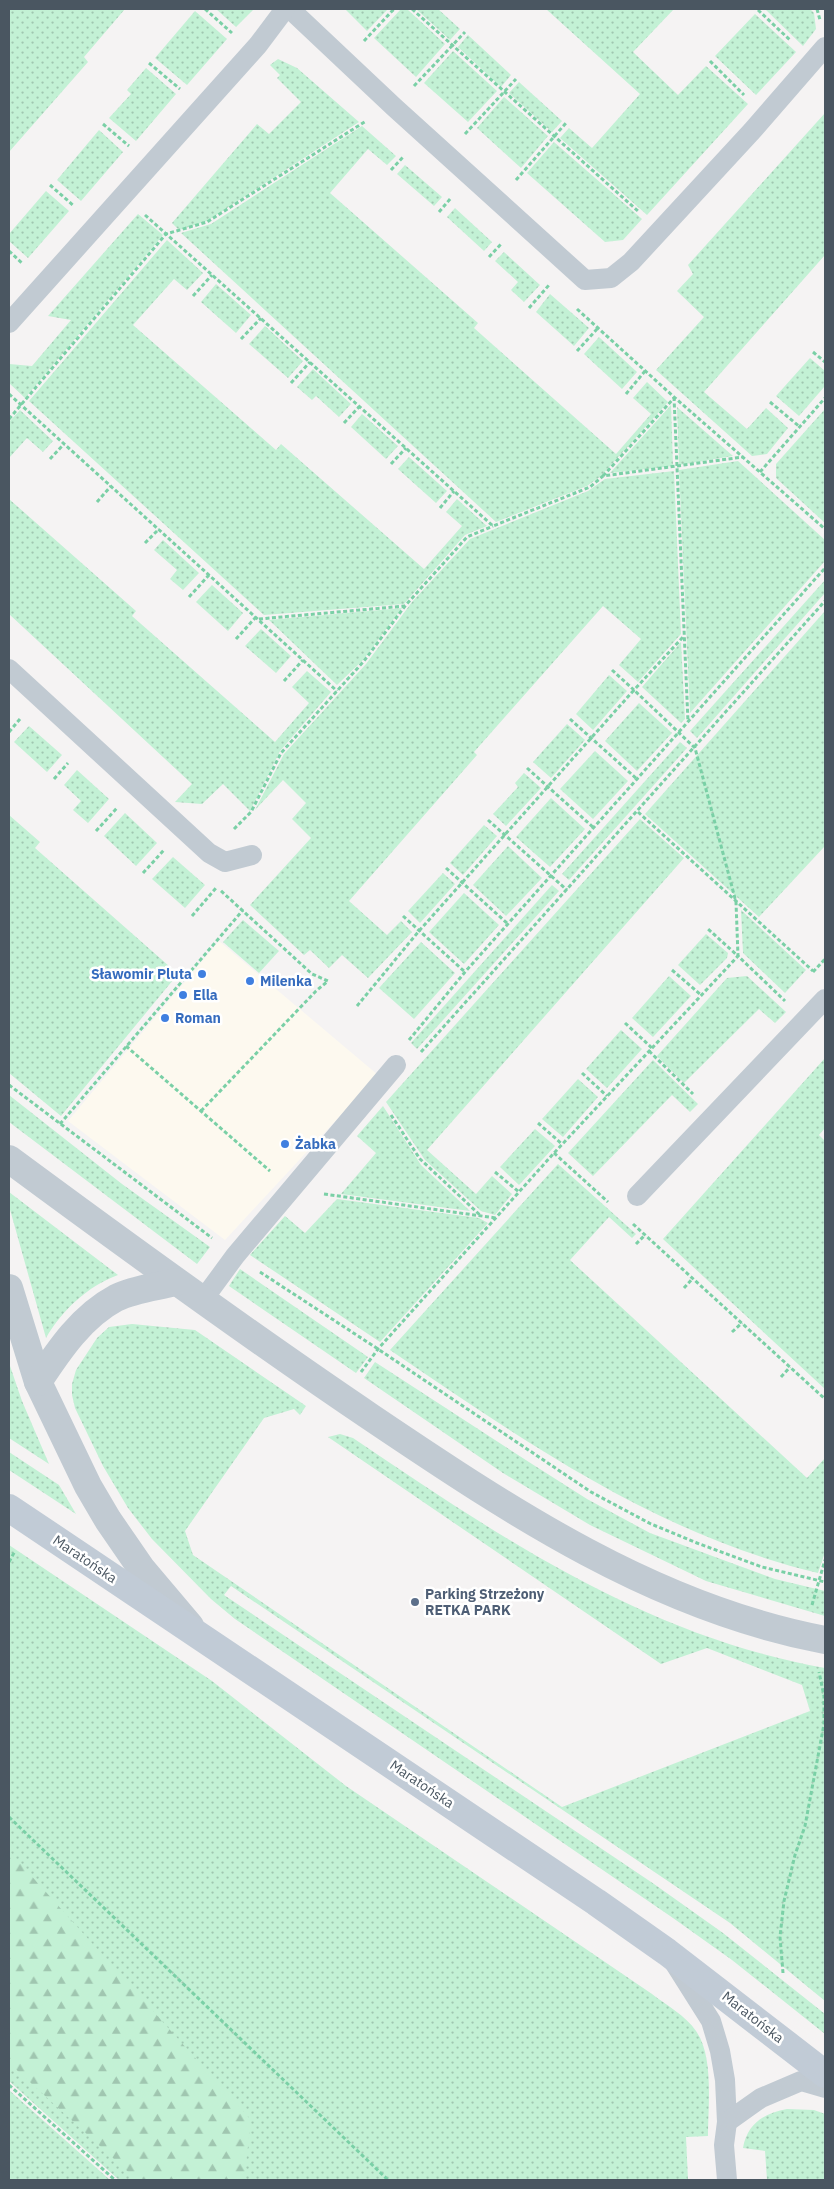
<svg xmlns="http://www.w3.org/2000/svg" width="834" height="2189" font-family="'IBM Plex Sans',sans-serif">
  <defs>
    <pattern id="grass-dots" width="8" height="8" patternUnits="userSpaceOnUse" patternTransform="scale(1.25)"><rect width="8" height="8" fill="#c3f1d5"/><path d="M2 2h.1M6 6h.1" fill="none" stroke="#a0c6b0" stroke-width="1.8" stroke-linecap="round"/></pattern>
    <pattern id="forest-firs" width="22" height="20" patternUnits="userSpaceOnUse" patternTransform="scale(1.25)"><rect width="22" height="20" fill="#c3f1d5"/><path d="M5 1l3.5 6h-7zM16 11l3.5 6h-7z" fill="#a0c6b0"/></pattern>
  </defs>
  <rect width="100%" height="100%" fill="#f5f3f3"/>
  <!-- commercial -->
  <polygon fill="#fdf9ef" points="219,941 378,1075 225,1240 68,1121"/>
  <!-- grass -->
  <g fill="url(#grass-dots)">
    <polygon points="9,9 125,9 84,57 88,62 9,152"/>
    <polygon points="216,9 254,9 236,27"/>
    <polygon points="345,9 388,9 367,31"/>
    <polygon points="401,9 407,9 445,44 416,77 374,38"/>
    <polygon points="416,9 438,9 460,29 450,40"/>
    <polygon points="546,9 674,9 633,52 678,95 706,66 748,104 647,215 560,138 569,128 592,148 640,94"/>
    <polygon points="765,9 810,9 814,13 816,29 803,46"/>
    <polygon points="195,11 227,39 187,85 155,58"/>
    <polygon points="755,14 796,52 756,95 715,56"/>
    <polygon points="468,35 511,75 501,87 458,47"/>
    <polygon points="453,51 497,91 468,122 424,83"/>
    <polygon points="278,59 297,68 359,122 207,221 179,230 172,223 257,124 269,134 301,102 277,78 280,75 270,65"/>
    <polygon points="146,68 176,94 136,141 109,118 131,94 127,90"/>
    <polygon points="519,82 562,121 552,132 509,93"/>
    <polygon points="504,97 548,136 521,168 477,128"/>
    <polygon points="825,113 825,255 704,392 747,429 766,408 788,428 767,454 752,456 656,370 704,317 677,291 693,274 688,265"/>
    <polygon points="362,126 396,156 387,165 368,149 330,193 478,323 474,328 616,454 651,414 633,398 647,382 668,402 601,476 587,486 496,522 181,233 211,224"/>
    <polygon points="99,130 123,152 81,201 57,180"/>
    <polygon points="554,142 642,219 623,240 605,242 527,173"/>
    <polygon points="405,165 442,197 434,206 397,174"/>
    <polygon points="46,191 69,211 28,258 9,241 9,234"/>
    <polygon points="455,208 492,242 484,251 447,217"/>
    <polygon points="138,214 163,235 25,398 9,383 9,364 32,366 71,320 48,316"/>
    <polygon points="167,240 203,273 187,290 174,279 133,325 276,450 281,444 424,569 462,526 446,512 457,499 487,526 465,535 404,604 264,615 29,401"/>
    <polygon points="504,252 540,285 524,302 511,290 518,282 495,261"/>
    <polygon points="216,284 251,315 236,333 201,302"/>
    <polygon points="550,294 589,328 574,346 536,312"/>
    <polygon points="265,326 303,361 288,378 249,344"/>
    <polygon points="599,337 637,372 622,389 584,354"/>
    <polygon points="810,358 825,371 825,386 799,416 776,396"/>
    <polygon points="313,369 351,404 339,417 316,396 312,400 297,387"/>
    <polygon points="671,405 673,466 610,473"/>
    <polygon points="677,407 733,456 679,465"/>
    <polygon points="825,409 825,523 776,478 776,464"/>
    <polygon points="20,410 53,441 43,452 27,438 9,458 9,422"/>
    <polygon points="362,414 398,446 386,459 351,427"/>
    <polygon points="409,457 447,491 436,503 398,469"/>
    <polygon points="738,461 825,540 825,561 690,713 679,470"/>
    <polygon points="674,471 681,634 638,682 619,665 641,639 603,606 474,752 477,755 349,901 387,935 401,921 412,932 368,978 342,955 329,968 310,950 304,955 250,905 311,838 292,819 306,803 283,780 255,810 284,754 366,664 412,602 470,539 588,491 605,479"/>
    <polygon points="9,499 136,611 132,616 275,742 309,703 292,687 307,671 331,692 280,751 250,811 223,784 202,804 175,802 192,784 9,614"/>
    <polygon points="163,540 199,573 183,590 170,579 177,570 154,550"/>
    <polygon points="825,580 825,593 697,738 690,731"/>
    <polygon points="212,585 243,613 228,631 196,602"/>
    <polygon points="402,608 363,660 337,685 269,620"/>
    <polygon points="825,611 825,846 759,917 645,814"/>
    <polygon points="261,629 291,656 276,673 245,646"/>
    <polygon points="681,642 685,719 681,723 642,687"/>
    <polygon points="609,675 627,691 593,730 576,714"/>
    <polygon points="639,703 672,733 637,771 605,741"/>
    <polygon points="567,724 585,740 551,778 533,762"/>
    <polygon points="29,726 62,755 47,772 14,742"/>
    <polygon points="680,742 687,748 569,880 562,874"/>
    <polygon points="595,751 628,781 593,819 560,789"/>
    <polygon points="77,770 109,799 88,823 73,810 81,801 64,785"/>
    <polygon points="524,773 541,788 506,826 493,814 518,787 515,783"/>
    <polygon points="551,798 585,829 550,867 516,837"/>
    <polygon points="125,813 157,843 136,866 104,836"/>
    <polygon points="9,815 40,842 35,848 178,974 61,1116 9,1073"/>
    <polygon points="640,819 684,858 427,1150 476,1194 492,1176 512,1194 495,1215 481,1211 425,1160 386,1102"/>
    <polygon points="484,825 497,836 463,875 450,863"/>
    <polygon points="508,846 542,878 506,916 473,885"/>
    <polygon points="173,857 205,885 185,908 152,879"/>
    <polygon points="443,873 455,884 420,923 408,911"/>
    <polygon points="552,885 559,891 417,1049 411,1043"/>
    <polygon points="464,893 499,925 464,964 429,932"/>
    <polygon points="741,910 806,970 785,993 743,953"/>
    <polygon points="243,920 279,951 259,973 223,942"/>
    <polygon points="706,934 728,953 727,958 700,985 678,965"/>
    <polygon points="421,942 455,973 414,1019 379,988"/>
    <polygon points="669,976 691,996 653,1037 632,1018"/>
    <polygon points="747,976 786,1012 775,1023 759,1009 684,1083 657,1056 727,978"/>
    <polygon points="621,1030 642,1049 607,1088 586,1069"/>
    <polygon points="825,1058 825,1128 819,1135 825,1141 825,1389 663,1239"/>
    <polygon points="653,1060 698,1104 690,1112 672,1095 593,1176 568,1153"/>
    <polygon points="578,1079 598,1097 563,1137 542,1119"/>
    <polygon points="9,1095 122,1184 210,1247 197,1264 9,1122"/>
    <polygon points="383,1106 421,1165 470,1211 341,1194 376,1153 357,1136"/>
    <polygon points="535,1129 555,1146 519,1185 500,1167"/>
    <path d="M 558,1164 L 636,1234 L 632,1238 L 609,1217 L 570,1260 L 807,1478 L 825,1458 L 825,1552 L 818,1573 C 658,1535 524,1441 390,1350 Z"/>
    <path d="M 9,1192 L 118,1275 C 88,1286 62,1310 46,1338 L 9,1206 Z"/>
    <polygon points="337,1199 479,1218 488,1223 380,1342 250,1255 285,1216 305,1233"/>
    <polygon points="240,1269 368,1357 356,1373 229,1286"/>
    <path d="M 132,1324 L 195,1330 L 306,1406 L 300,1415 L 294,1409 L 264,1418 L 185,1531 L 193,1555 L 562,1807 L 810,1711 L 802,1685 L 707,1648 L 661,1664 L 328,1437 L 340,1434 L 353,1438 C 501,1538 646,1636 825,1668 L 825,2001 L 730,1923 L 231,1586 L 224,1595 L 654,1884 L 723,1933 L 825,2014 L 825,2034 L 732,1960 L 673,1918 L 235,1619 L 211,1599 L 152,1539 L 128,1508 L 103,1466 L 75,1408 L 72,1395 L 72,1384 L 76,1370 L 97,1338 L 109,1327 Z"/>
    <polygon points="375,1362 532,1464 587,1499 650,1533 775,1579 825,1591 825,1616 706,1581 590,1525 503,1473 364,1378"/>
    <polygon points="9,1363 22,1401 49,1464 9,1438"/>
    <polygon points="9,1452 59,1485 76,1514 9,1470"/>
    <path d="M 9,1545 L 212,1681 L 346,1786 L 652,1994 C 666,2005 686,2016 696,2031 C 714,2056 708,2106 708,2136 L 686,2137 L 688,2180 L 119,2180 L 9,2081 Z"/>
    <polygon points="9,2090 110,2180 9,2180"/>
    <path d="M 787,2109 L 814,2110 L 825,2114 L 825,2180 L 767,2180 L 765,2151 L 743,2148 C 747,2124 764,2113 787,2109 Z"/>
  </g>
  <!-- forest -->
  <polygon fill="url(#forest-firs)" points="9,1851 251,2120 244,2180 137,2180 9,2063"/>
  <g fill="none" stroke-linecap="round" stroke-linejoin="round">
    <!-- path -->
    <g stroke="#7ad0a6" stroke-width="3" stroke-dasharray="4 2.5" stroke-linecap="butt">
      <polyline points="205,9 232,33"/>
      <polyline points="412,9 639,212"/>
      <polyline points="817,9 820,20"/>
      <polyline points="758,10 791,41"/>
      <polyline points="364,41 394,9"/>
      <polyline points="710,61 744,95"/>
      <polyline points="149,63 180,89"/>
      <polyline points="414,86 465,32"/>
      <polyline points="103,124 129,146"/>
      <polyline points="465,134 516,79"/>
      <polyline points="391,170 404,156"/>
      <polyline points="516,180 566,123"/>
      <polyline points="50,185 74,206"/>
      <polyline points="439,212 451,198"/>
      <polyline points="145,215 493,526 590,487 603,476 743,457"/>
      <polyline points="9,251 23,264"/>
      <polyline points="489,257 502,243"/>
      <polyline points="193,296 212,275"/>
      <polyline points="529,308 549,285"/>
      <polyline points="577,309 674,397 825,529"/>
      <polyline points="241,339 261,318"/>
      <polyline points="577,351 598,328"/>
      <polyline points="813,352 825,362"/>
      <polyline points="291,383 310,362"/>
      <polyline points="9,394 337,691"/>
      <polyline points="626,394 645,371"/>
      <polyline points="674,397 688,722"/>
      <polyline points="770,402 800,427"/>
      <polyline points="9,419 166,234 207,222 366,121"/>
      <polyline points="344,423 359,407"/>
      <polyline points="50,459 64,444"/>
      <polyline points="391,464 406,448"/>
      <polyline points="760,472 825,398"/>
      <polyline points="603,476 674,398"/>
      <polyline points="97,502 111,486"/>
      <polyline points="440,508 454,491"/>
      <polyline points="145,543 159,529"/>
      <polyline points="189,597 209,575"/>
      <polyline points="259,619 405,606"/>
      <polyline points="236,639 256,617"/>
      <polyline points="612,670 634,690 684,636"/>
      <polyline points="284,681 303,660"/>
      <polyline points="570,719 638,780"/>
      <polyline points="9,732 20,719"/>
      <polyline points="527,768 594,828"/>
      <polyline points="54,779 68,763"/>
      <polyline points="638,812 813,971"/>
      <polyline points="488,820 567,890"/>
      <polyline points="234,829 251,812 281,753 364,661 405,606 467,537 493,526"/>
      <polyline points="96,831 117,808"/>
      <polyline points="446,868 508,924"/>
      <polyline points="143,873 164,850"/>
      <polyline points="192,916 216,888"/>
      <polyline points="403,916 465,972"/>
      <polyline points="672,970 701,995"/>
      <polyline points="813,972 825,959"/>
      <polyline points="357,1006 419,931 634,690 695,748 736,902 738,956 708,929"/>
      <polyline points="625,1023 652,1048"/>
      <polyline points="409,1040 465,972 825,568"/>
      <polyline points="126,1046 270,1171"/>
      <polyline points="649,1051 693,1094"/>
      <polyline points="421,1052 825,601"/>
      <polyline points="582,1073 607,1096"/>
      <polyline points="9,1085 212,1238"/>
      <polyline points="201,1111 316,991 328,981 312,974 220,890"/>
      <polyline points="391,1115 420,1159 481,1216"/>
      <polyline points="538,1123 562,1144"/>
      <polyline points="60,1124 243,910"/>
      <polyline points="554,1153 608,1202"/>
      <polyline points="495,1172 519,1192"/>
      <polyline points="324,1194 496,1218"/>
      <polyline points="633,1224 825,1399"/>
      <polyline points="636,1244 645,1235"/>
      <polyline points="260,1272 378,1349 591,1492 651,1524 697,1543 762,1567 825,1582"/>
      <polyline points="684,1288 693,1278"/>
      <polyline points="732,1332 742,1323"/>
      <polyline points="361,1372 378,1349 554,1153 738,956 785,1001"/>
      <polyline points="781,1377 790,1367"/>
      <polyline points="9,1562 15,1551"/>
      <polyline points="812,1605 825,1560"/>
      <polyline points="9,1817 388,2180"/>
      <polyline points="783,1973 780,1937 784,1901 795,1855 805,1826 824,1724 824,1696 819,1672"/>
      <polyline points="9,2085 115,2180"/>
    </g>
    <!-- service -->
    <g stroke="#c1cad2" stroke-width="20">
      <polyline points="290,9 394,107 585,280 611,278 631,262 752,131 825,47"/>
      <polyline points="9,323 258,45 285,9"/>
      <polyline points="9,669 209,853 225,862 252,855"/>
      <polyline points="637,1196 825,999"/>
      <polyline points="202,1301 235,1256 396,1065"/>
      <polyline points="675,1964 711,2021 720,2051 725,2080 727,2122 724,2145 727,2180"/>
      <polyline points="727,2122 761,2098 801,2081 825,2088"/>
    </g>
    <!-- tertiary -->
    <g stroke="#c1cad2" stroke-width="28">
      <path d="M 9,1159 C 128,1247 249,1335 372,1418 C 513,1513 656,1608 825,1640"/>
      <polyline points="9,1288 38,1382 88,1486 108,1520 141,1568 190,1626"/>
      <path d="M 38,1382 C 59,1350 82,1316 116,1298 C 134,1289 156,1287 176,1282"/>
    </g>
    <!-- secondary -->
    <polyline stroke="#c1cbd6" stroke-width="28" points="9,1508 596,1902 667,1952 825,2074"/>
  </g>
  <!-- markers -->
  <g fill="#3f7fe0" stroke="#fff" stroke-width="2">
    <circle cx="202" cy="974" r="5"/>
    <circle cx="250" cy="981" r="5"/>
    <circle cx="183" cy="995" r="5"/>
    <circle cx="165" cy="1018" r="5"/>
    <circle cx="285" cy="1144" r="5"/>
  </g>
  <circle fill="#5c6f8a" stroke="#fff" stroke-width="2" cx="415" cy="1602" r="5"/>
  <g text-anchor="middle" dominant-baseline="central" stroke-width="5" stroke-linejoin="round" paint-order="stroke">
    <!-- shop labels -->
    <g font-size="14" font-weight="bold" fill="#366cbe" stroke="#fff" text-anchor="start">
      <text x="192" y="974" text-anchor="end">Sławomir Pluta</text>
      <text x="260" y="981">Milenka</text>
      <text x="193" y="995">Ella</text>
      <text x="175" y="1018">Roman</text>
      <text x="295" y="1144">Żabka</text>
    </g>
    <!-- street labels -->
    <g font-size="14" fill="#4a5661" stroke="#fff">
      <text transform="translate(85 1559) rotate(34)">Maratońska</text>
      <text transform="translate(422 1784) rotate(34)">Maratońska</text>
      <text transform="translate(753 2017) rotate(38)">Maratońska</text>
    </g>
    <!-- service labels -->
    <g font-size="14" font-weight="bold" fill="#4e5e75" stroke="#fff" text-anchor="start">
      <text x="425" y="1594">Parking Strzeżony<tspan x="425" dy="16">RETKA PARK</tspan></text>
    </g>
  </g>
  <!-- border -->
  <rect width="834" height="2189" fill="none" stroke="#4a5661" stroke-width="20"/>
</svg>
